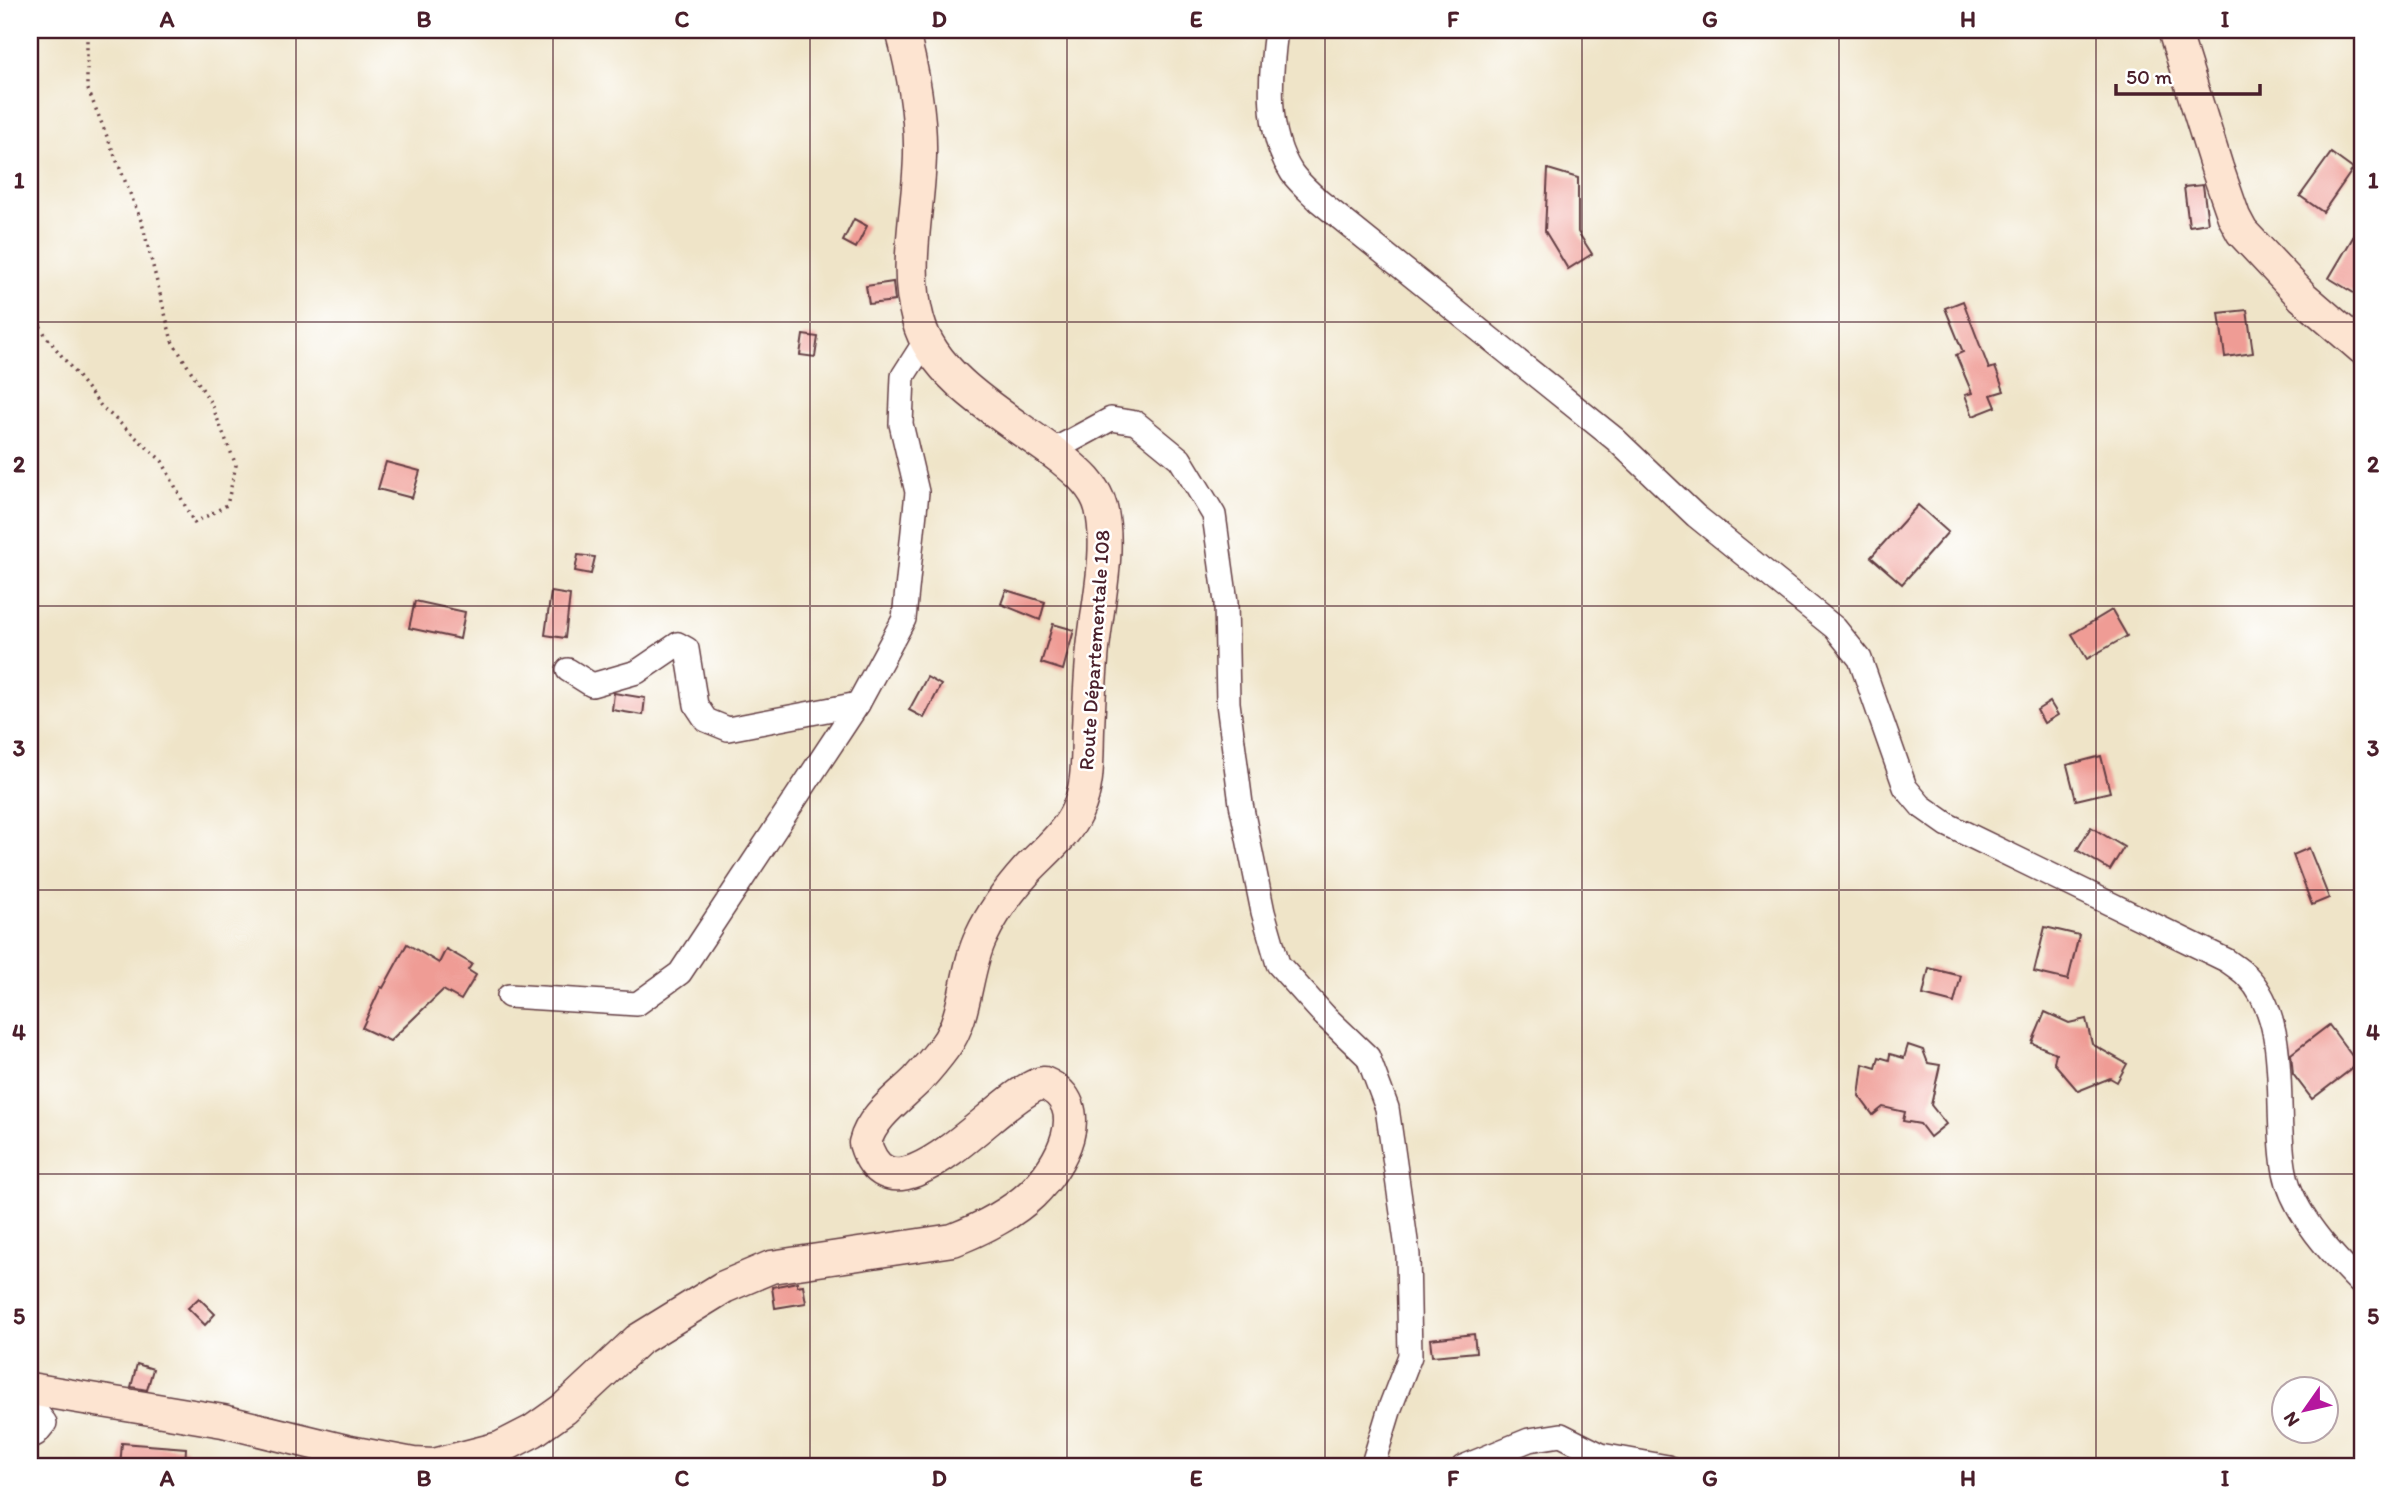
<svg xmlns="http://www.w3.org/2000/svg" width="2392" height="1497" font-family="Itim,sans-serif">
  <rect width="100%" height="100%" fill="#fff"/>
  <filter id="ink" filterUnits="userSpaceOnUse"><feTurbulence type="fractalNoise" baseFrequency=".0143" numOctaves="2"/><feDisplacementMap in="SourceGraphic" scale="14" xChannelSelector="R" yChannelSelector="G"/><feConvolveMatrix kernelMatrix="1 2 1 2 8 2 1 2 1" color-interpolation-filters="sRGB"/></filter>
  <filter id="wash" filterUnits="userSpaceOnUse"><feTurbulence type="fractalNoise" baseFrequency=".00686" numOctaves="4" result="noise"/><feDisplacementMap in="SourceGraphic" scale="28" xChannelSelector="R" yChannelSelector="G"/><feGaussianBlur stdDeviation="1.57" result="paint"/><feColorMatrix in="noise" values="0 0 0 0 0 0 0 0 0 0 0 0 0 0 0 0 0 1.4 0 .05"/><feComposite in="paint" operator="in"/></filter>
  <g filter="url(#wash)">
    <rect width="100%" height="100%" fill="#efe4c8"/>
    <g id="blocks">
      <!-- building -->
      <g fill="#ef9c95">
        <polygon points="2331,153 2353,169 2323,212 2300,196"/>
        <polygon points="1548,169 1578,178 1578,232 1592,254 1568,269 1545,231"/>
        <polygon points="2203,185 2208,223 2189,226 2184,187"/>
        <polygon points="854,219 867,226 856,248 843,241"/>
        <polygon points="2362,222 2362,298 2329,278"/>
        <polygon points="893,282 895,301 869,304 866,286"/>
        <polygon points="1963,301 1989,369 1995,367 2004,391 1991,395 1996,407 1973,416 1965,395 1972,393 1956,355 1963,352 1945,308"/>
        <polygon points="2247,310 2253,353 2225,357 2219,313"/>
        <polygon points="803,335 818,337 815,357 800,355"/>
        <polygon points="386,462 420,471 412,498 378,489"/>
        <polygon points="1918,505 1948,532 1902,584 1871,557"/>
        <polygon points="578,555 595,557 591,574 575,571"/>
        <polygon points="1006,590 1045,602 1040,620 1001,604"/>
        <polygon points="551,592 570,595 565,638 545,635"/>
        <polygon points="415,601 465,612 460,639 409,628"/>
        <polygon points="2112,610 2127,636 2087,659 2072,634"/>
        <polygon points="1053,624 1074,630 1063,670 1041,663"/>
        <polygon points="927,677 941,685 924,718 909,710"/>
        <polygon points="614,693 645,698 643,715 612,710"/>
        <polygon points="2050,702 2058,715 2044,723 2037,710"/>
        <polygon points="2101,756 2110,792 2076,800 2067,765"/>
        <polygon points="2091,827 2124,847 2110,870 2077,850"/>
        <polygon points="2309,848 2329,898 2312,905 2293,855"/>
        <polygon points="2045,927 2079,935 2068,980 2034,972"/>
        <polygon points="407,944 439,963 446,949 472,964 468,970 476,975 461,1000 443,990 390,1041 362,1028 381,987 383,988"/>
        <polygon points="1929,968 1961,976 1954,1003 1923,995"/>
        <polygon points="2045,1012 2069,1023 2086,1019 2092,1044 2127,1064 2117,1082 2110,1078 2078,1091 2054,1063 2056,1053 2032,1043"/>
        <polygon points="2329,1025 2358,1064 2312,1099 2293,1074 2291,1054"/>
        <polygon points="1908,1045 1923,1050 1928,1063 1940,1065 1931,1105 1946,1124 1930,1137 1920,1124 1903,1121 1905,1112 1883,1107 1873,1115 1859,1096 1863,1064 1876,1068 1879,1057 1889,1060 1890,1054 1904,1058"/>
        <polygon points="797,1282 797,1286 803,1285 806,1303 775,1308 772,1287"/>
        <polygon points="199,1298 215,1314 205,1325 188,1308"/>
        <polygon points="1474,1334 1476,1352 1432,1356 1430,1339"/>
        <polygon points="137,1364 153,1369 147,1390 131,1387"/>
        <polygon points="122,1443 186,1448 185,1467 120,1467"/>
      </g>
    </g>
  </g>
  <g filter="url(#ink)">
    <use href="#blocks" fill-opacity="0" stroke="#633d43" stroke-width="2"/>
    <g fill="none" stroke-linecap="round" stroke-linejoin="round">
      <defs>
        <g id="street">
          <path d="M 1276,30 C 1270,76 1265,132 1292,173 C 1299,183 1310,192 1319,201 L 1615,439 L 1696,516 L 1835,628 L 1860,659 L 1905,787 L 1921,806 L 1948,825 L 2226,960 C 2233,965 2241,970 2247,976 C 2293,1023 2273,1113 2285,1172 C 2293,1214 2333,1256 2362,1285"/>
          <polyline points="1052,451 1111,419 1136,423 1180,459 1214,515 1226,602 1228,703 1241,804 1263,912 1278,964 1325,1016 1368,1057 1387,1108 1408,1255 1410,1356 1390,1408 1372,1467"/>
          <polyline points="568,670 592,685 637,672 678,644 687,649 696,705 706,720 728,729 858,704"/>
          <polyline points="509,996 637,1004 680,973 858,704 904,619 917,492 901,424 903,376 926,340"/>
          <polyline points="30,1404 45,1423 36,1434 30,1437"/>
          <polyline points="1463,1467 1529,1440 1561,1435 1601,1455 1668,1467"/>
        </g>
        <g id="secondary">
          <polyline points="2174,30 2217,168 2234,217 2242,232 2303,297 2362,348"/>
          <path d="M 30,1389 L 223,1421 L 350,1452 L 413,1464 L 434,1465 L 500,1448 L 533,1431 L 564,1409 L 638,1340 L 724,1287 L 771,1267 L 953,1240 C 981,1229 1010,1215 1032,1194 C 1060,1167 1095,1105 1044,1083 C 1005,1086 893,1238 865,1143 C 871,1117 899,1098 917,1080 C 927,1069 937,1057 945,1046 C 967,1017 965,969 981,937 C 992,913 1010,889 1028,869 C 1045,851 1066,835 1077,811 C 1089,786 1087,757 1088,730 C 1089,706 1090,683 1092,660 C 1095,614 1112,552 1101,508 C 1096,487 1078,472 1062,459 C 1015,422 934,381 918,320 C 903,266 919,210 920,155 C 921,112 913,71 902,30"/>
        </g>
      </defs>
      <!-- street casing -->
      <use href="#street" stroke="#633d43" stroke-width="26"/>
      <!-- secondary casing -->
      <use href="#secondary" stroke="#633d43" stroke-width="35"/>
      <!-- path -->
      <polyline stroke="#633d43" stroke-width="3.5" stroke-dasharray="2 5" stroke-linecap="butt" points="30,308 46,336 101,406 162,461 194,523 227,505 236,465 211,403 172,341 142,223 87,87 87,30"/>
      <!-- street -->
      <use href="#street" stroke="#fff" stroke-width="23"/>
      <!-- secondary -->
      <use href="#secondary" stroke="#fde4d1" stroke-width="32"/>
    </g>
  </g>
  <!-- grid -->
  <path fill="none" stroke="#4a1f2b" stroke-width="2" stroke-opacity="0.55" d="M 296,30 L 296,1467M 553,30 L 553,1467M 810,30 L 810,1467M 1067,30 L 1067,1467M 1325,30 L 1325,1467M 1582,30 L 1582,1467M 1839,30 L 1839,1467M 2096,30 L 2096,1467M 30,322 L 2362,322M 30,606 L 2362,606M 30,890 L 2362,890M 30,1174 L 2362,1174"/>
  <g text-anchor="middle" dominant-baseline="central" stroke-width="5" stroke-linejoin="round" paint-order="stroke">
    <!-- street labels -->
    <g font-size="21" fill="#4a1f2b" stroke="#fff">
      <text transform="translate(1094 650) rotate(-86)">Route Départementale 108</text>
    </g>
  </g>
  <!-- margin -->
  <rect width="2392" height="1497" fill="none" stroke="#fff" stroke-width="77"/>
  <!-- north arrow -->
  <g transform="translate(2305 1410) rotate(236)"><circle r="33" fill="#ffffff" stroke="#b7a5aa" stroke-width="2"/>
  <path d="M0-5L12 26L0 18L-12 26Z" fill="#b5179e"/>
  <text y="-10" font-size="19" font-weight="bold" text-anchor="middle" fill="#4a1f2b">N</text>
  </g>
  <!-- scale -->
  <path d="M2116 84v10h144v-10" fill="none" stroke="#4a1f2b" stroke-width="3.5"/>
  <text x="2126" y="84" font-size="21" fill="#4a1f2b" stroke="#ffffff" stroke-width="5" paint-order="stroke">50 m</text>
  <rect x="38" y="38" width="2316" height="1420" fill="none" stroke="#4a1f2b" stroke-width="2.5"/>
  <g font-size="23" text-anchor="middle" font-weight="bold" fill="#4a1f2b">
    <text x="167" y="27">A</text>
    <text x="424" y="27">B</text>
    <text x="682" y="27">C</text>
    <text x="939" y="27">D</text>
    <text x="1196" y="27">E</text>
    <text x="1453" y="27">F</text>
    <text x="1710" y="27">G</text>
    <text x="1968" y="27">H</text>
    <text x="2225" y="27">I</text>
    <text x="19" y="188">1</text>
    <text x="2373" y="188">1</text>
    <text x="19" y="472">2</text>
    <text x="2373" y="472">2</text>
    <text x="19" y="756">3</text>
    <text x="2373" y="756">3</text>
    <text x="19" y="1040">4</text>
    <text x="2373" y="1040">4</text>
    <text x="19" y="1324">5</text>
    <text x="2373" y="1324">5</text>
    <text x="167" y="1486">A</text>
    <text x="424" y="1486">B</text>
    <text x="682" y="1486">C</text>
    <text x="939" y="1486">D</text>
    <text x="1196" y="1486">E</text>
    <text x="1453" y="1486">F</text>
    <text x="1710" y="1486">G</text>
    <text x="1968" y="1486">H</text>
    <text x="2225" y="1486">I</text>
  </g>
</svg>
